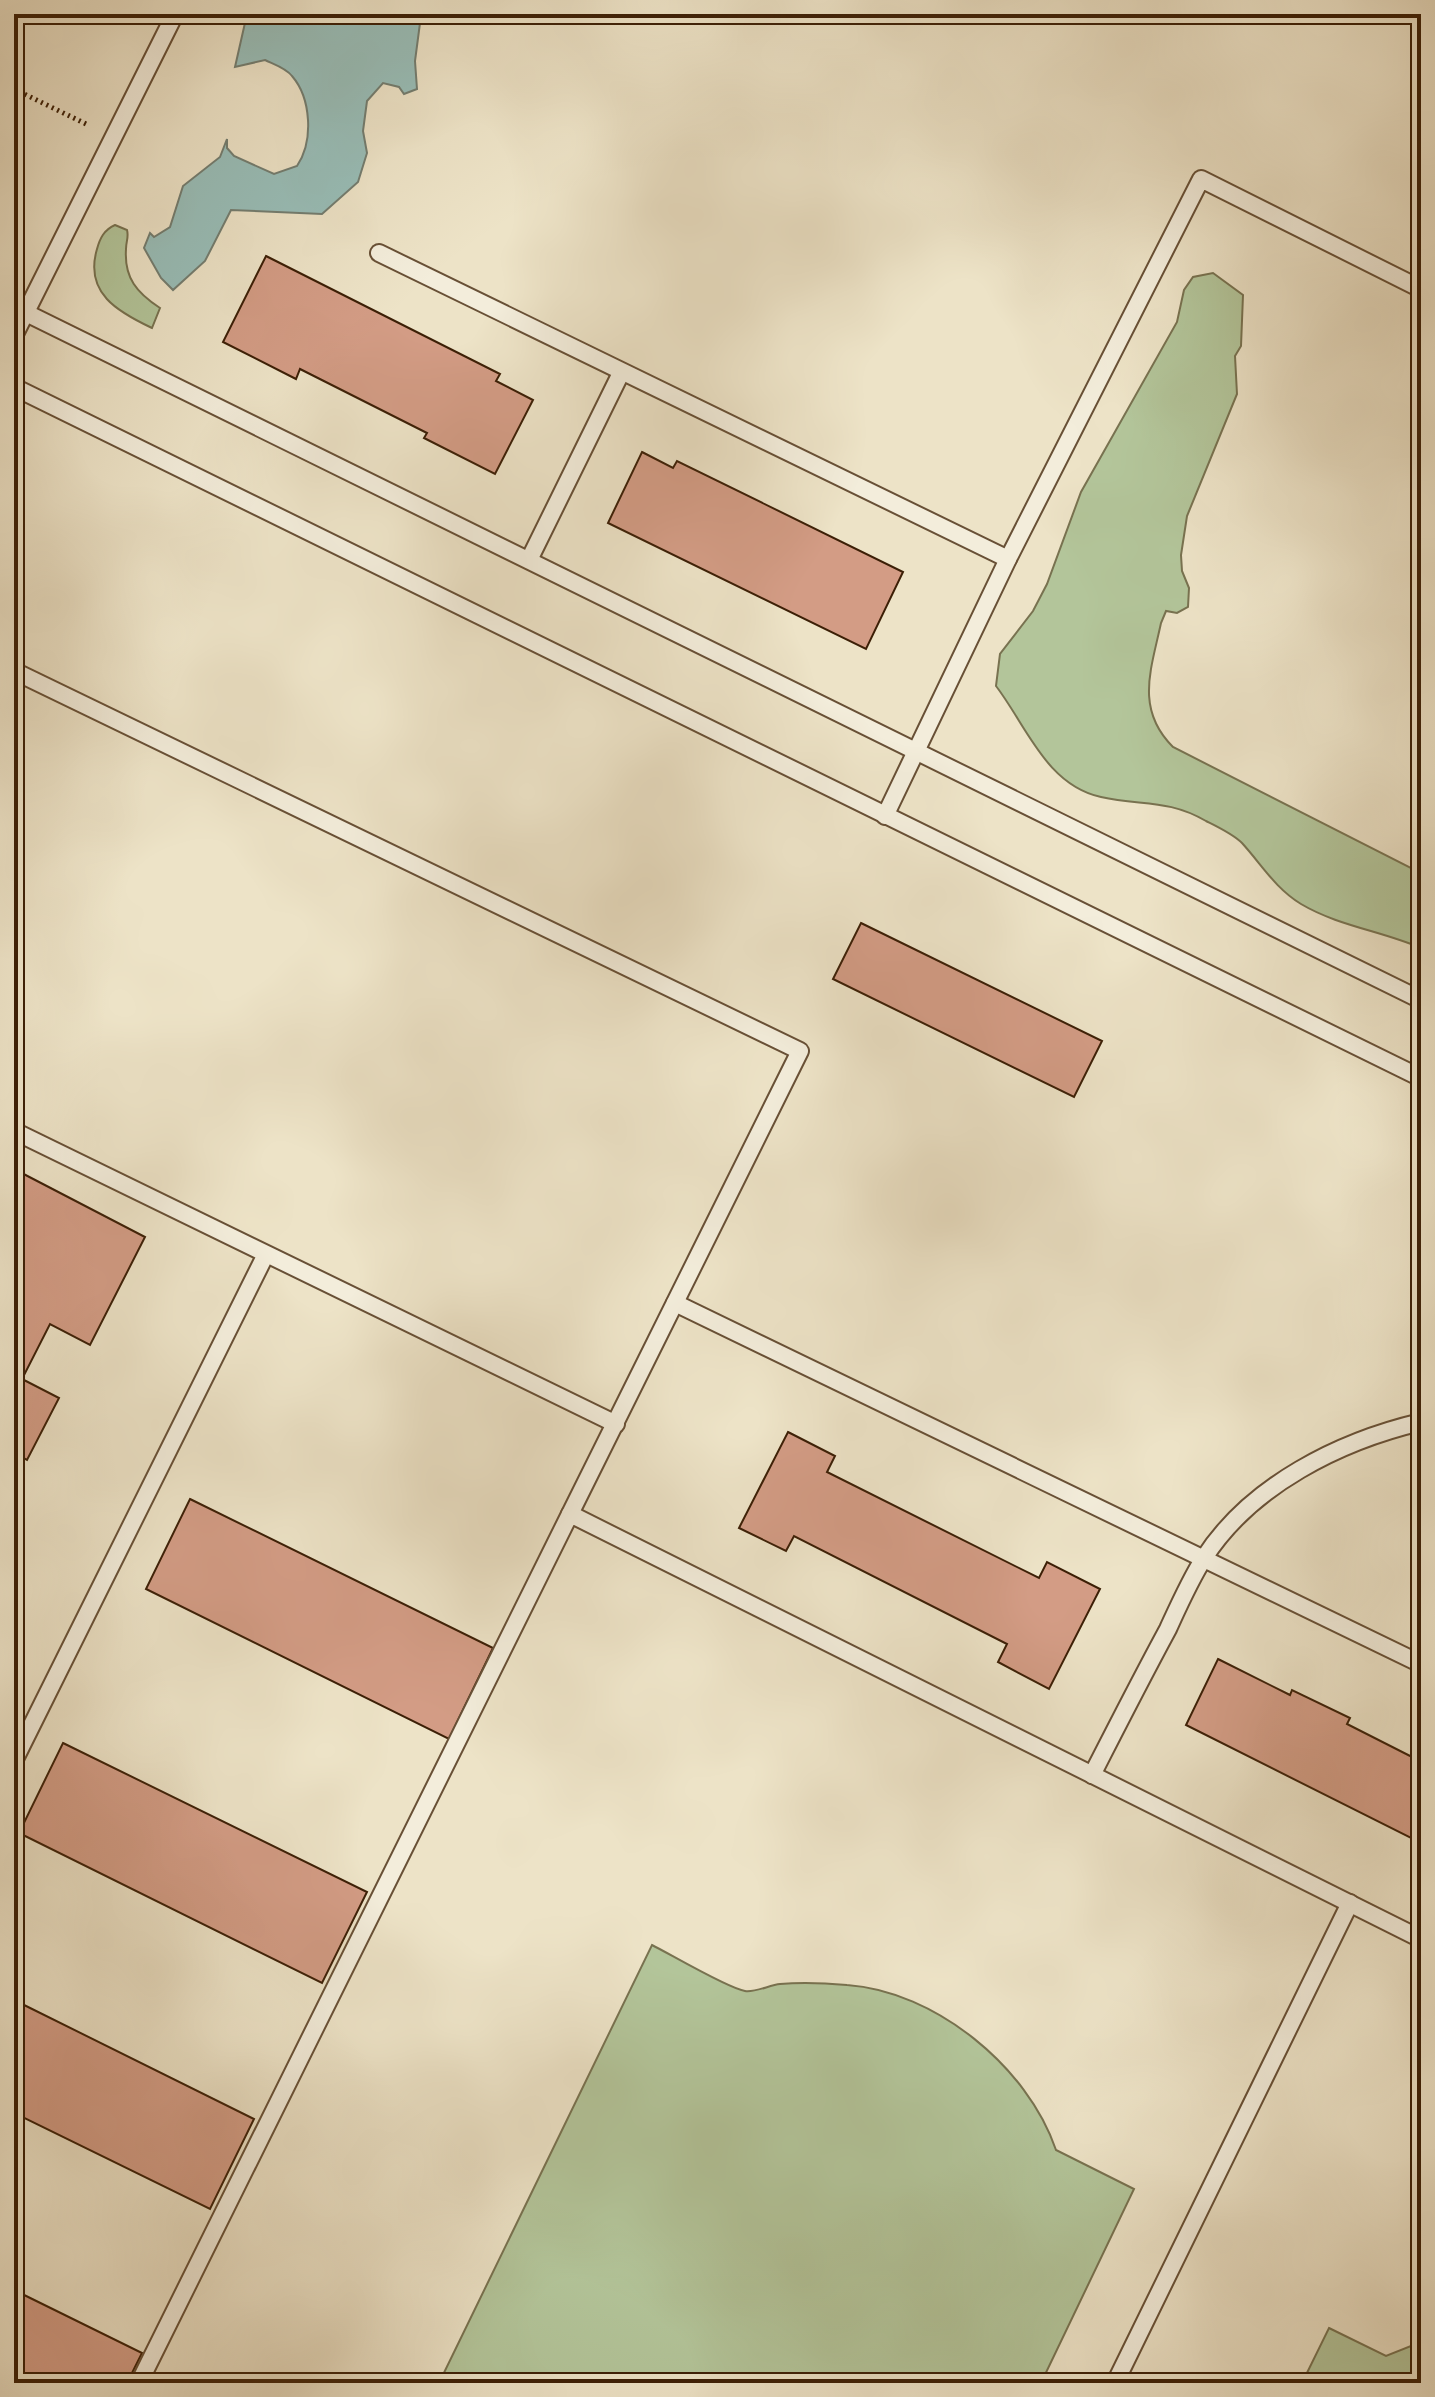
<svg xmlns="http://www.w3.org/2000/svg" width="1435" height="2397" font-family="'Libre Bodoni',serif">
  <rect width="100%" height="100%" fill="#ede3c7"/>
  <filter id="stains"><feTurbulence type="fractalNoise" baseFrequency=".0025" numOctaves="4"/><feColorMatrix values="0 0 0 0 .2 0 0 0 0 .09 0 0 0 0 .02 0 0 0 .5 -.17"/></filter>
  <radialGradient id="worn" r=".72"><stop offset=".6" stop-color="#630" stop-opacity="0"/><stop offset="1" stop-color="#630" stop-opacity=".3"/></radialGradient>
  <!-- green -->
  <g fill="#b3c59a" stroke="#787250" stroke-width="2">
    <path d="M 115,225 L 127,230 C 129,237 126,241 126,249 C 124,278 137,293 160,308 L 152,328 C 118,312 84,293 97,249 C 100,238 104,230 115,225 Z"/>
    <path d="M 1213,273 L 1243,295 L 1241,346 L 1235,356 L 1237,394 L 1187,516 L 1181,555 L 1182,571 L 1189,588 L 1188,607 L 1177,613 L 1166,611 L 1161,623 C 1151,670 1135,709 1173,747 L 1421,873 L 1421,948 C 1382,931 1338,926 1301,904 C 1275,888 1262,865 1242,843 C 1233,834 1218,827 1206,821 C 1168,799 1142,806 1101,797 C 1046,785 1026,725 996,686 L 1000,654 L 1033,611 L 1047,584 L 1081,492 L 1177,322 L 1184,290 L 1193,277 Z"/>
    <path d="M 652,1945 C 670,1954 729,1989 745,1991 C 754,1993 770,1985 780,1984 C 802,1982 825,1983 847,1985 C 935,1991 1028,2067 1056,2150 L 1134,2189 L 1041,2383 L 439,2383 Z"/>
    <polygon points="1329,2328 1386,2356 1421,2342 1421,2383 1302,2383"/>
  </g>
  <!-- water -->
  <path fill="#99beb8" stroke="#747e71" stroke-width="2" d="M 247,14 L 278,14 L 290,21 L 301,14 L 447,14 L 420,23 L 415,61 L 417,89 L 404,94 L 399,87 L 383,83 L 367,101 L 363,131 L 367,153 L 358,182 L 322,214 L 231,210 L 205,261 L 173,290 L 161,278 L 144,248 L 150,233 L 154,237 L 170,227 L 183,186 L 220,157 L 227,139 L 227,148 L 234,156 L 274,174 L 297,166 C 314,141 311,98 292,76 C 286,68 273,64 265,60 L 235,67 Z"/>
  <!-- building -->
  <g fill="#d39c85" stroke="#3c1f06" stroke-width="2">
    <polygon points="266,256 500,374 496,381 533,400 495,474 424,438 427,433 300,369 296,379 223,342"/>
    <polygon points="642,452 673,468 677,461 903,572 866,649 608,523"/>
    <polygon points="861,923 1102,1041 1074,1097 833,979"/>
    <polygon points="14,1169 145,1237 90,1345 50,1324 22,1379 59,1398 27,1460 14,1453"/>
    <polygon points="788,1432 835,1456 827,1472 1039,1578 1047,1562 1100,1589 1049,1689 998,1662 1007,1644 794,1536 786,1551 739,1528"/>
    <polygon points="190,1499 493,1648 449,1739 146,1589"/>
    <polygon points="1218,1659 1290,1695 1292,1690 1350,1718 1347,1724 1416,1759 1421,1755 1421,1843 1186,1725"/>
    <polygon points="63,1743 367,1892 322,1983 19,1833"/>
    <polygon points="14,2000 254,2119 210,2209 14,2113"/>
    <polygon points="14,2290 142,2353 127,2383 14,2383"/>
  </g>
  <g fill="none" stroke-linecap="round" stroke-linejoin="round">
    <defs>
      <g id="lane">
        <polyline points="379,253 1008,559"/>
        <polyline points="14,307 1421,1000"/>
        <polyline points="14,336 175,14"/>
        <polyline points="14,387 1421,1078"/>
        <polyline points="529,560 621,373"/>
        <polyline points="14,671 800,1051 570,1514"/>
        <polyline points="885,816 1008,559 1201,179 1421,289"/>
        <polyline points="14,1131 616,1424"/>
        <polyline points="675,1303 1421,1664"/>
        <polyline points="14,1761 265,1256"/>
        <path d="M 1092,1775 C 1117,1726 1142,1677 1168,1629 C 1179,1605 1190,1580 1204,1558 C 1251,1485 1340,1441 1421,1422"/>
        <polyline points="139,2383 570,1514 1421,1939"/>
        <polyline points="1115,2383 1350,1903"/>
      </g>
    </defs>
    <!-- lane casing -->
    <use href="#lane" stroke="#685036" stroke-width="20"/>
    <!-- path -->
    <polyline stroke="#3c1f06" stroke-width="5" stroke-dasharray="2 4" stroke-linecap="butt" points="14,89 88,125"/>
    <!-- lane -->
    <use href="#lane" stroke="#f3eddb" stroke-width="16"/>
  </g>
  <!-- margin -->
  <rect width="1435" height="2397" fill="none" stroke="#ede3c7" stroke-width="48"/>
  <rect x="16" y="16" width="1403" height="2365" fill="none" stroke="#3c1f06" stroke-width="4"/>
  <rect x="24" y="24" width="1387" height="2349" fill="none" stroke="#3c1f06" stroke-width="2"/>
  <rect width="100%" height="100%" filter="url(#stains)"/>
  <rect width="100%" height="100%" fill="url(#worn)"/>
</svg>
